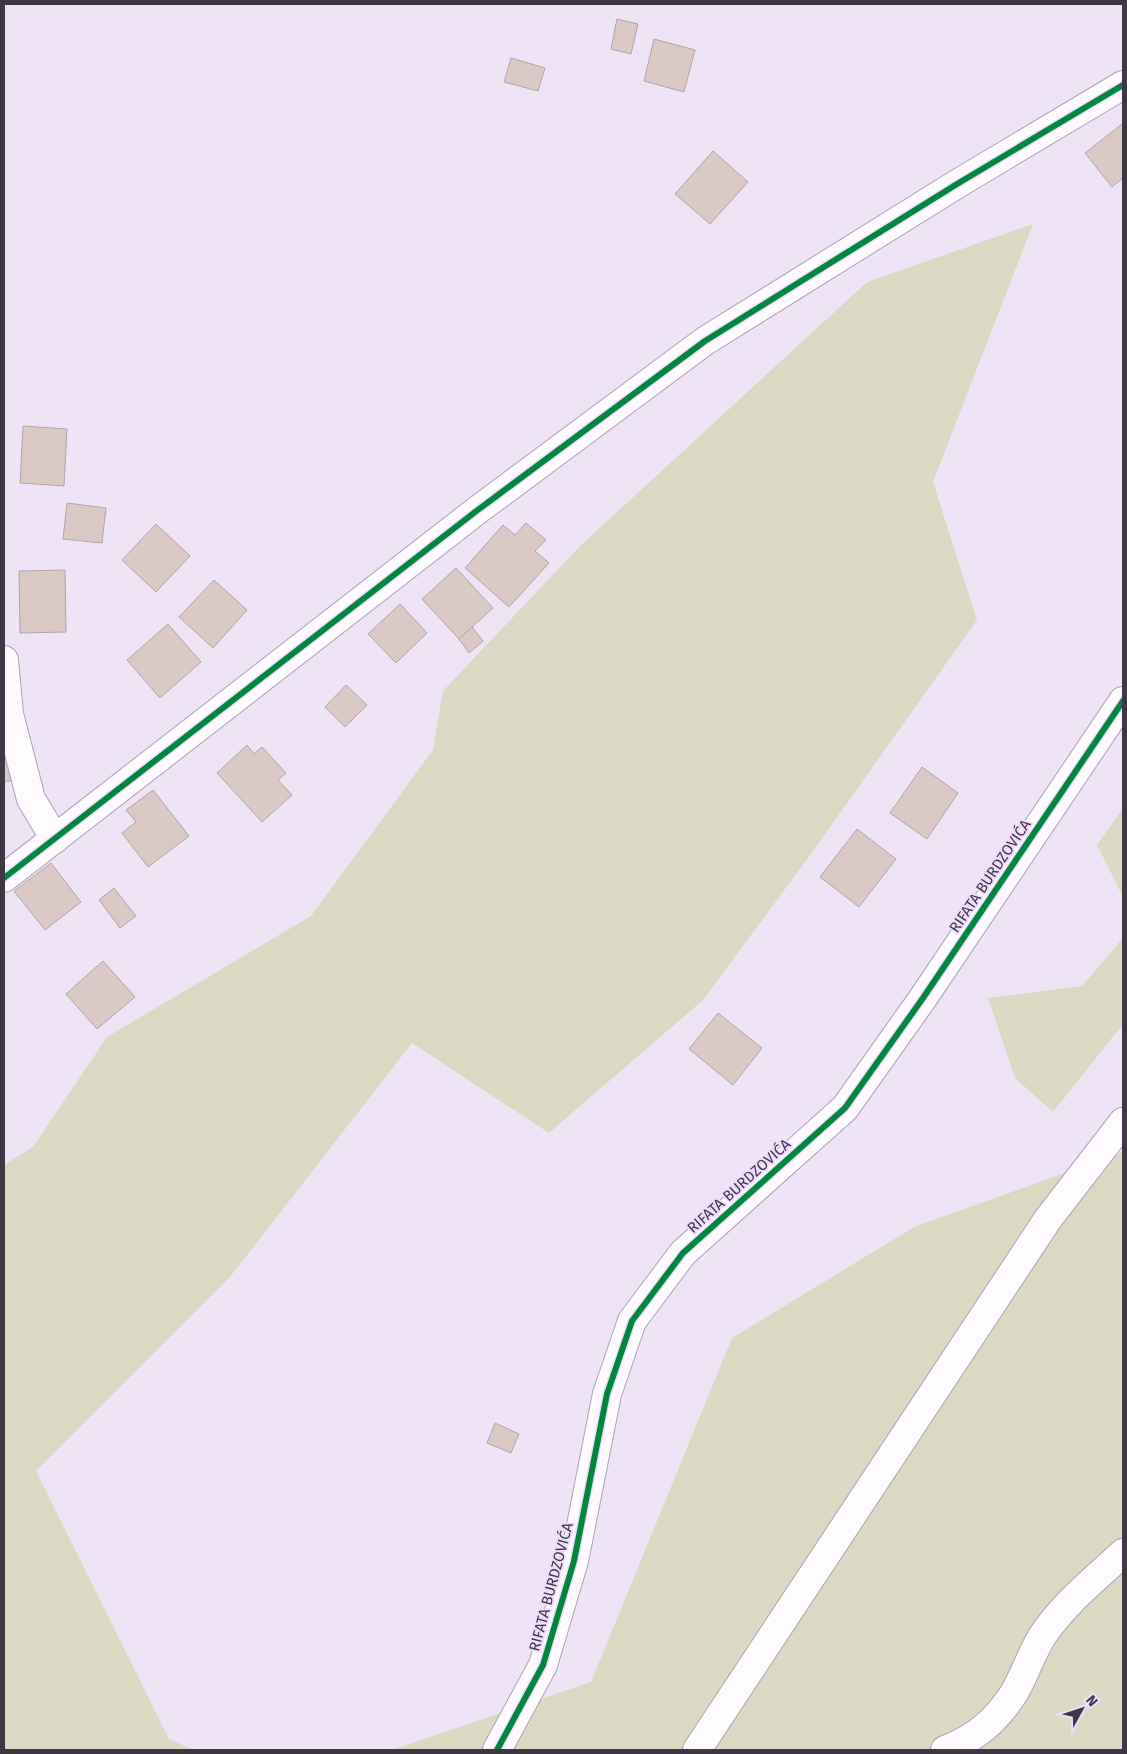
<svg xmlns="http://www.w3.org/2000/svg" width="1127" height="1754" font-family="'Fira Sans',sans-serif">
  <rect width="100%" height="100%" fill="#efe4f6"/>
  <!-- green -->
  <g fill="#dad9c4">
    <polygon points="1033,224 933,482 977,620 811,854 703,1000 549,1133 412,1043 230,1277 36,1471 169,1739 194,1750 4,1750 4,1165 33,1147 107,1037 311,916 433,750 443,691 580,546 867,282"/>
    <polygon points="1123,808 1123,897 1097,845"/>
    <polygon points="1123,938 1123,1024 1053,1112 1015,1078 988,998 1082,986"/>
    <polygon points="1123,1152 1123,1750 392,1750 591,1682 732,1338 914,1227"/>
  </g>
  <!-- building -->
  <g fill="#dac8c5" stroke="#afa5aa">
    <polygon points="617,19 638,24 631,54 611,49"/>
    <polygon points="654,39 695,50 684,92 644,81"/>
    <polygon points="511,58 545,68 538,91 504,82"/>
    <polygon points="1122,124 1123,126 1123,178 1112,187 1085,153"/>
    <polygon points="713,151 748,182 710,224 675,194"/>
    <polygon points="23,426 67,429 64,486 20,483"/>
    <polygon points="67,503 106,508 102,543 63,539"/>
    <polygon points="526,523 546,540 535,551 549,563 509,607 465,568 503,525 515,535"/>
    <polygon points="156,524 190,556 156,592 122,560"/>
    <polygon points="456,568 493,608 459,639 422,599"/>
    <polygon points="65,570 66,632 20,633 19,571"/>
    <polygon points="214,580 247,610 213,648 179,617"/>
    <polygon points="400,604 427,633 396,663 368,634"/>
    <polygon points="168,624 201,662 160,698 127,660"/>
    <polygon points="472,627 483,641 469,653 459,639"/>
    <polygon points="346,685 367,705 345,727 325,707"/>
    <polygon points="4,741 13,780 4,782"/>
    <polygon points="247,745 254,754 262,747 286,773 278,780 292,795 262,822 217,773"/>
    <polygon points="922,767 958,793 927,839 890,813"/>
    <polygon points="153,790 189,836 148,867 122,833 136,822 126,810"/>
    <polygon points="857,829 896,859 859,907 820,877"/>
    <polygon points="51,863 81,902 45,930 14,891"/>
    <polygon points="114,888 136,916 120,928 99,900"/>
    <polygon points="103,961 135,997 97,1029 66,994"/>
    <polygon points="718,1013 762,1048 733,1085 689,1049"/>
    <polygon points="495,1423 519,1434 511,1453 487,1443"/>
  </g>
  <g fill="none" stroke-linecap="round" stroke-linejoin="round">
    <defs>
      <g id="minor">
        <polyline points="4,660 9,714 31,799 55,839"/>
        <polyline points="4,878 479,509 705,341 957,184 1123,85"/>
        <path d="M 945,1750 C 976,1738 996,1721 1014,1693 C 1026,1673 1032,1650 1045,1632 C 1067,1601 1096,1578 1123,1553"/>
      </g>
      <polyline id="tertiary" points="497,1750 543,1665 574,1561 607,1394 632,1321 683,1253 845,1108 923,998 1123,701"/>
      <polyline id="secondary" points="697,1750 1048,1219 1123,1122"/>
    </defs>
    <!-- minor casing -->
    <use href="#minor" stroke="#aba3b0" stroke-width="30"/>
    <!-- tertiary casing -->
    <use href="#tertiary" stroke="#aba3b0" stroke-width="30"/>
    <!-- secondary casing -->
    <use href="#secondary" stroke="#aba3b0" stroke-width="30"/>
    <!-- minor -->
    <use href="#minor" stroke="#fdfbfe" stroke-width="28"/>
    <!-- tertiary -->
    <use href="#tertiary" stroke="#fdfbfe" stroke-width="28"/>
    <!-- secondary -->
    <use href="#secondary" stroke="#fdfbfe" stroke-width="28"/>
    <defs>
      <g id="cycleway">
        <polyline points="4,878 479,509 705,341 957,184 1123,85"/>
        <polyline points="497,1750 543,1665 574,1561 607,1394 632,1321 683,1253 845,1108 923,998 1123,701"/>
      </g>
    </defs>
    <!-- cycleway casing -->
    <use href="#cycleway" stroke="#f0ddfd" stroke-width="9"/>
    <!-- cycleway -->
    <use href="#cycleway" stroke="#00873e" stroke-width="6"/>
  </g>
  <g text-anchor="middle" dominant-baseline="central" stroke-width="4" stroke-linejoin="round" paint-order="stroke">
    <!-- street labels -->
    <g font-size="15" fill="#3f3844" stroke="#f0ddfd">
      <text transform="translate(990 876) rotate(-56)">RIFATA BURDZOVIĆA</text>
      <text transform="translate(739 1186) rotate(-42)">RIFATA BURDZOVIĆA</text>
      <text transform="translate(551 1587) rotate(-75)">RIFATA BURDZOVIĆA</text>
    </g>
  </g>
  <!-- border -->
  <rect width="1127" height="1754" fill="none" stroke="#3f3844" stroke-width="10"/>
  <!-- north arrow -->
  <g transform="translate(1082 1709) rotate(50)" stroke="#f0ddfd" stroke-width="4" paint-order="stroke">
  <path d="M0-4L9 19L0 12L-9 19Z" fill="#3f3844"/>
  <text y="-8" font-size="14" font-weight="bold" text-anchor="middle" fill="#3f3844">N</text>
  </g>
</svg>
